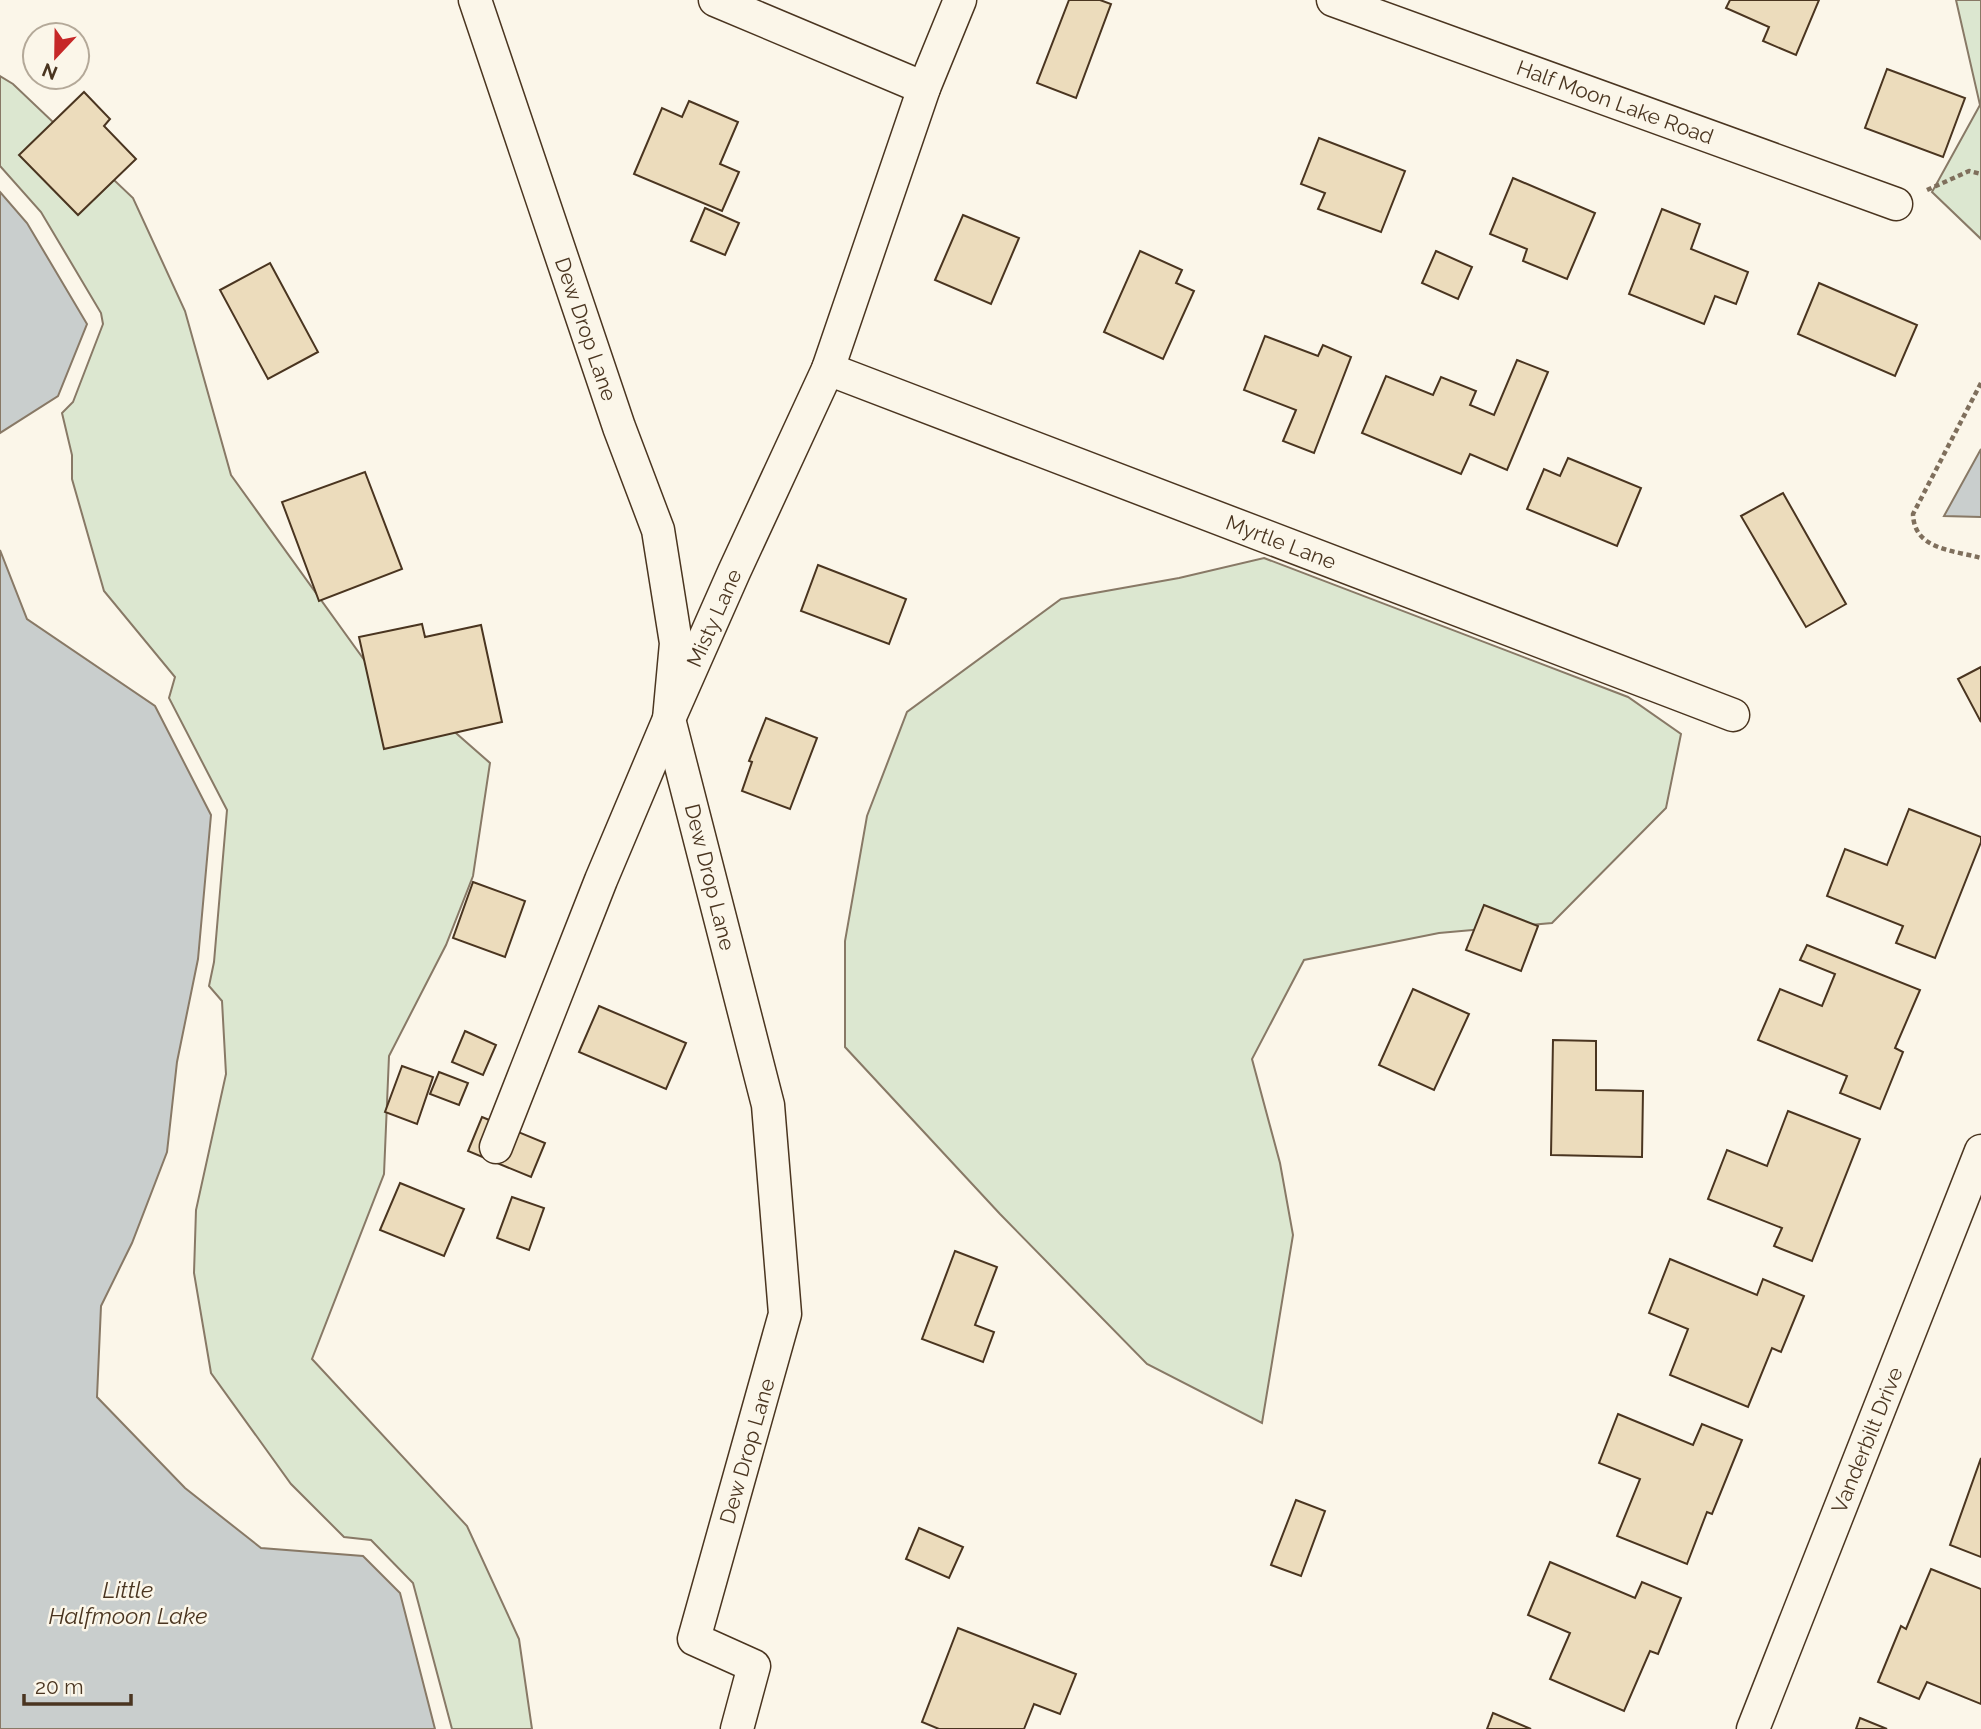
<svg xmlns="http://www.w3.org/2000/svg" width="1981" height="1729" font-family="Raleway,sans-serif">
  <rect width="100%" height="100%" fill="#fbf6e9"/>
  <!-- green -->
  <g fill="#dce7d0" stroke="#887966" stroke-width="2">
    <polygon points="1956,0 1981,0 1981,239 1932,192 1980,105"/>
    <polygon points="0,76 13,84 133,198 185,311 231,475 365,661 408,691 490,763 473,876 446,945 389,1056 384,1174 312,1359 467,1526 519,1639 532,1729 452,1729 413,1583 371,1540 344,1537 291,1484 211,1373 194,1273 196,1210 226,1074 222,1001 209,986 214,962 227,810 169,698 175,677 104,591 72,479 72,455 62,413 73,402 103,324 101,313 41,212 0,166"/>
    <polygon points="1264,558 1628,697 1681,734 1666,808 1552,923 1439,933 1304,960 1252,1059 1280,1163 1293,1235 1262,1423 1147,1364 1000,1214 845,1047 845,941 867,816 907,712 1061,599 1179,578"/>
  </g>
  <!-- water -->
  <g fill="#c9cecd" stroke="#887966" stroke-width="2">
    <polygon points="0,192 27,223 87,324 58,396 0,433"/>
    <polygon points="1981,449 1981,517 1944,516"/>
    <polygon points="0,550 27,619 155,706 211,815 198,959 177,1062 167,1152 132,1243 101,1306 97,1397 185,1488 261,1548 363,1556 400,1593 435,1729 0,1729"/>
  </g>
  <!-- building -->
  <g fill="#ecdcbc" stroke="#4a3520" stroke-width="2">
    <polygon points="1069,0 1100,0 1111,4 1076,98 1037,83"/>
    <polygon points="1730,0 1819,0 1796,55 1763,41 1769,27 1726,8"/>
    <polygon points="1887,69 1965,98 1943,157 1865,128"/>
    <polygon points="84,92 110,119 104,126 136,159 78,215 19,155"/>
    <polygon points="689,101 738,122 720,164 739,172 722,211 634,174 662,108 682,117"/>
    <polygon points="1319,138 1405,171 1381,232 1318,209 1325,193 1301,184"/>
    <polygon points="1513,178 1595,213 1567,279 1523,261 1527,249 1490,234"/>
    <polygon points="705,208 739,223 725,255 691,241"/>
    <polygon points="1662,209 1700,224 1691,249 1748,272 1736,304 1715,296 1704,324 1629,294"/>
    <polygon points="963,215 1019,238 991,304 935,280"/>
    <polygon points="1140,251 1182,270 1176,283 1194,291 1163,359 1104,332"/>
    <polygon points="1436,251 1472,267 1458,299 1422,283"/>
    <polygon points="270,263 318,352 268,379 220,290"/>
    <polygon points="1819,283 1917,325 1895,376 1798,334"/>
    <polygon points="1265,336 1318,356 1323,345 1351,357 1314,453 1283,441 1296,410 1244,390"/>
    <polygon points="1517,360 1548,372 1507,470 1470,454 1461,474 1362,433 1386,376 1433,395 1441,377 1476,391 1470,405 1494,415"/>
    <polygon points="1568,458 1641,488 1617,546 1527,509 1544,469 1560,476"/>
    <polygon points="365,472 402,569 319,601 282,502"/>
    <polygon points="1783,493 1846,604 1806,627 1741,516"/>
    <polygon points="818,565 906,599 889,644 801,611"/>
    <polygon points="422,624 425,637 481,625 502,722 384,749 359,637"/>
    <polygon points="1981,667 1981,722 1958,679"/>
    <polygon points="766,718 817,738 790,809 742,791 752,762 749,761"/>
    <polygon points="1909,809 1981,837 1981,842 1935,958 1896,943 1903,926 1827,896 1845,849 1887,865"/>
    <polygon points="473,882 525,901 505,957 453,938"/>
    <polygon points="1484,905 1538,926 1521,971 1466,950"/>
    <polygon points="1807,945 1920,990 1895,1048 1903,1052 1880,1109 1840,1093 1847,1076 1758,1040 1780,989 1822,1006 1835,974 1800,960"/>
    <polygon points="1413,989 1469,1014 1434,1090 1379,1065"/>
    <polygon points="599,1006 686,1043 666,1089 579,1052"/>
    <polygon points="465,1031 496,1045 483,1075 452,1062"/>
    <polygon points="1553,1040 1596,1041 1596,1090 1643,1091 1642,1157 1551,1155"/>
    <polygon points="402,1066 433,1077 417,1124 385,1112"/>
    <polygon points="439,1072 468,1083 459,1105 430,1094"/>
    <polygon points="1788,1111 1860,1139 1812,1261 1774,1246 1782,1228 1708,1199 1727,1150 1767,1166"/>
    <polygon points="482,1117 545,1143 531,1177 468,1151"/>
    <polygon points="400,1183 464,1209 444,1256 380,1230"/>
    <polygon points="512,1197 544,1208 529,1250 497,1238"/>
    <polygon points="955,1251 997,1267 975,1325 994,1332 983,1362 922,1339"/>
    <polygon points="1670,1259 1757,1295 1763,1279 1804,1296 1781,1352 1772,1348 1748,1407 1670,1375 1688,1329 1649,1313"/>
    <polygon points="1618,1414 1693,1445 1702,1424 1742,1440 1712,1514 1707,1512 1687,1564 1617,1536 1640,1479 1599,1463"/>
    <polygon points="1981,1458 1981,1557 1950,1545"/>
    <polygon points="1296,1500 1325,1511 1301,1576 1271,1565"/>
    <polygon points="919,1528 963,1547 949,1578 906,1559"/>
    <polygon points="1550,1562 1635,1598 1642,1582 1681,1598 1658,1654 1650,1651 1624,1711 1550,1679 1570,1633 1528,1615"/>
    <polygon points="1931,1569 1981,1589 1981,1704 1927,1682 1919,1699 1878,1682 1901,1626 1906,1629"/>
    <polygon points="958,1628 1076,1674 1060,1714 1034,1704 1024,1729 939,1729 922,1722"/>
    <polygon points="1493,1713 1531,1729 1487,1729"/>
    <polygon points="1860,1718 1887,1729 1856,1729"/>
  </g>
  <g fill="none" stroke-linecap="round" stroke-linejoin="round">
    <defs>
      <g id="street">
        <polyline points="475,0 619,427 658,530 676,643 669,719 768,1105 785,1314 694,1639 754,1666 737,1729"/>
        <polyline points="715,0 924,88"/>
        <polyline points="1333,0 1896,204"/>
        <polyline points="828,369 1733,715"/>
        <polyline points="496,1147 601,880 669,719 734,572 828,369 924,88 960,0"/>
        <polyline points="1753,1729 1981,1151"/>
      </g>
    </defs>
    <!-- street casing -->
    <use href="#street" stroke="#4a3520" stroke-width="35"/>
    <!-- path -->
    <g stroke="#7f6f5c" stroke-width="4.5" stroke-dasharray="5 3.5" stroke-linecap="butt">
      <polyline points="1927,190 1969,171 1981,174"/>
      <path d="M 1981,383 L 1913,514 C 1914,550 1953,550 1981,558"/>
    </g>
    <!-- street -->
    <use href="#street" stroke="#fbf6e9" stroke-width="32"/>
  </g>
  <g text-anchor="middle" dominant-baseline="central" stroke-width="5" stroke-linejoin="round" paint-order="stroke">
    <!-- street labels -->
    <g font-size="21" fill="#4a3520" stroke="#fbf6e9">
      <text transform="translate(1615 102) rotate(20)">Half Moon Lake Road</text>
      <text transform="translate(586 329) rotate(71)">Dew Drop Lane</text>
      <text transform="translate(1281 542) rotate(21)">Myrtle Lane</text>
      <text transform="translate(714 618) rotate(-66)">Misty Lane</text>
      <text transform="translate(710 877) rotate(76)">Dew Drop Lane</text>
      <text transform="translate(1867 1440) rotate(-68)">Vanderbilt Drive</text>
      <text transform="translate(747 1451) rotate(-74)">Dew Drop Lane</text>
    </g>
    <!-- water labels -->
    <g font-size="23" font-style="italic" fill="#4a3520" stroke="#fbf6e9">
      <text x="128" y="1589">Little<tspan x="128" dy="26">Halfmoon Lake</tspan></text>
    </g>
  </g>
  <!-- north arrow -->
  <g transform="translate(56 56) rotate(202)"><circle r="33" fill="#fbf6e9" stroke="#b4a999" stroke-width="2"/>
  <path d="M0-5L12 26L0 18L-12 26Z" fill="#c62828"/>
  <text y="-10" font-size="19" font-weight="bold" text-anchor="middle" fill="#4a3520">N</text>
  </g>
  <!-- scale -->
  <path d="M24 1694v10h107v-10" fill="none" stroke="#4a3520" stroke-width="3.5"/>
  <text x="35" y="1694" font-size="21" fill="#4a3520" stroke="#fbf6e9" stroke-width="5" paint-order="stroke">20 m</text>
</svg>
